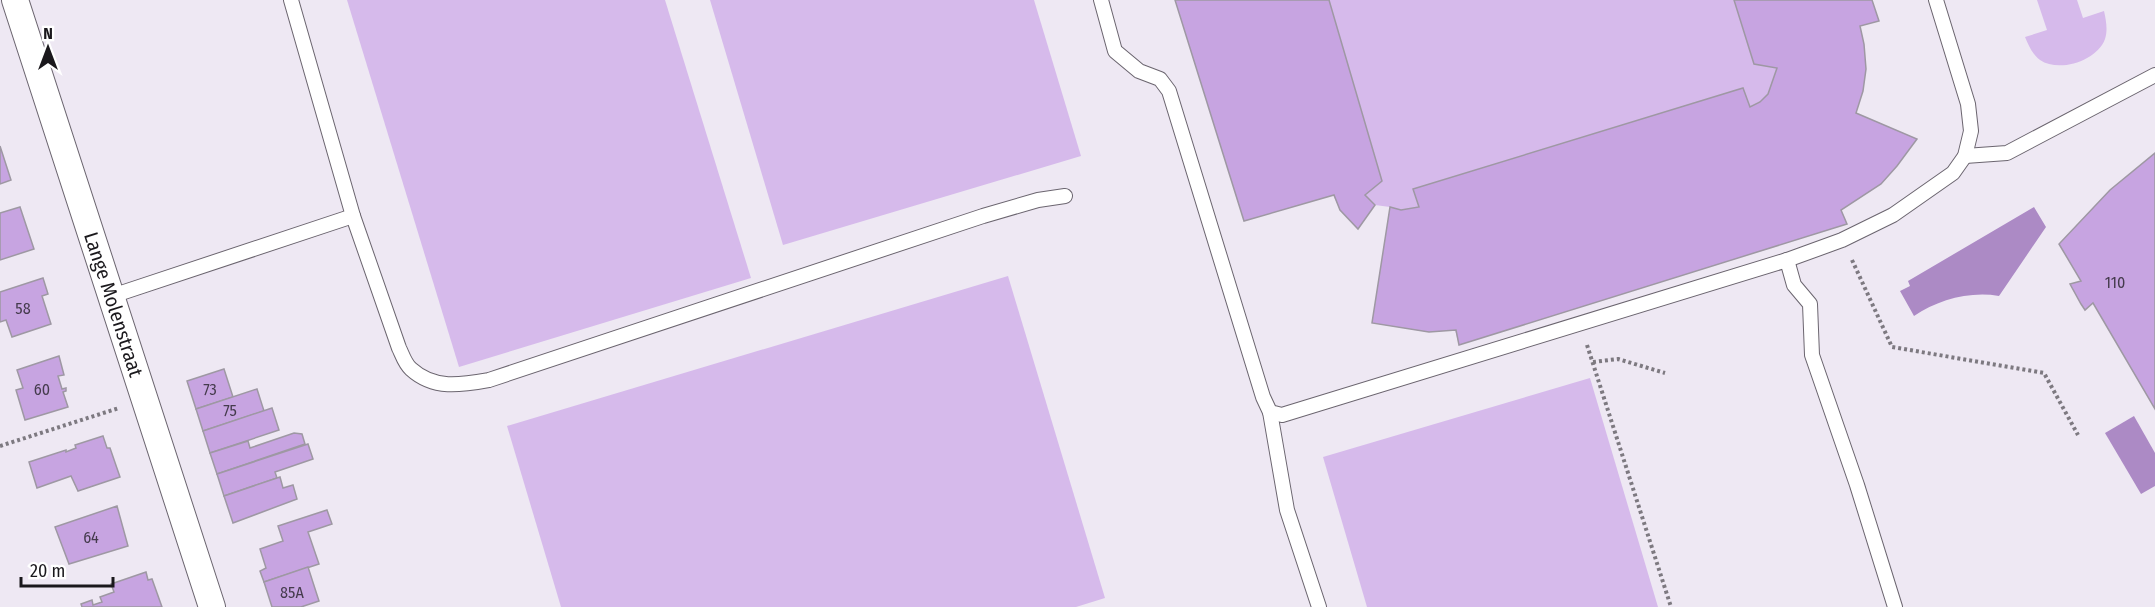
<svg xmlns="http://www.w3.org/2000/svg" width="2155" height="607" font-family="'Fira Sans Condensed',sans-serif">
  <rect width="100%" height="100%" fill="#eee8f3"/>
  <!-- green -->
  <g fill="#d6baeb">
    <polygon points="347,0 665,0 751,278 459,367"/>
    <polygon points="710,0 1034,0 1081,156 783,245"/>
    <path d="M 1175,0 L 1872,0 L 1879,21 L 1860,26 C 1868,57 1866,83 1856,113 L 1917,139 L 1897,166 L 1881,184 L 1841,209 L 1847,224 L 1459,345 L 1455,330 L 1429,332 L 1372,323 L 1390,207 L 1375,205 L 1358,229 L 1340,210 L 1333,195 L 1244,221 Z"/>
    <path d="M 2037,0 L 2077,0 L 2083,18 L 2104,11 C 2106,20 2108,30 2105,39 C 2097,61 2059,73 2040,60 C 2032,54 2029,46 2025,37 L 2047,30 Z"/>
    <polygon points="1008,276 1105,598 1076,607 561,607 507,426"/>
    <polygon points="1590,378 1658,607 1367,607 1323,457"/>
  </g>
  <!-- water -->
  <g fill="#ac8ac5">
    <path d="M 2034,207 L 2046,227 L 1999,296 C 1969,291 1938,300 1914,316 L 1900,291 L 1910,286 L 1908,281 Z"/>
    <polygon points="2134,416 2155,453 2155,486 2141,494 2105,433"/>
  </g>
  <!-- building -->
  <g fill="#c7a4e1" stroke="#9e98a3" stroke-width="1.5">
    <polygon points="1175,0 1329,0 1382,181 1365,195 1375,205 1358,229 1340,210 1334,195 1244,221"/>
    <polygon points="1734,0 1872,0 1879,21 1860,26 1864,44 1866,69 1863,91 1856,113 1917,139 1897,166 1881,184 1841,210 1847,224 1459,345 1456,330 1429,332 1372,323 1390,207 1401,210 1419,207 1413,189 1743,88 1750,107 1760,102 1768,94 1777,68 1754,64"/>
    <polygon points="0,146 11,180 0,184"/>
    <polygon points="2155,153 2155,409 2093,303 2085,310 2081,304 2070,284 2081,281 2059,244 2110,190"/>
    <polygon points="20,207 34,249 0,260 0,213"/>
    <polygon points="43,278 48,294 42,296 51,324 12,337 6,320 0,322 0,292"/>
    <polygon points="59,356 64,375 58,376 62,389 66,388 66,391 63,392 68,407 25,420 16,390 23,388 17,370"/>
    <polygon points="224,369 233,397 196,409 187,381"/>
    <polygon points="257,389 264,411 203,431 196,409"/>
    <polygon points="272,408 279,430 210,453 203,431"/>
    <polygon points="294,433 302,434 305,444 217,474 210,453 248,441 250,448"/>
    <polygon points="103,436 107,448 110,448 120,477 78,491 71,476 37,488 29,462 66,450 66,452 76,448 75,445"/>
    <polygon points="308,444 313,459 275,472 277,478 224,496 217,474"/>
    <polygon points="280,477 283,488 293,485 297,499 233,523 224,496"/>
    <polygon points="117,506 128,546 69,564 55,527"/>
    <polygon points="327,510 332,524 308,532 319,564 264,582 260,571 266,568 260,549 283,541 278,526"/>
    <polygon points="308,567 319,601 301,607 272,607 264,582"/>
    <polygon points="146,572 148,580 152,579 162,607 82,607 81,604 92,600 93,605 102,602 100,597 114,592 111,584"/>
  </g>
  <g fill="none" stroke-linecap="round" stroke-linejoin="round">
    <defs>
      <g id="service">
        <path d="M 291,0 L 353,216 L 399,348 C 402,354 405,364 411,369 C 434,390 461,385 489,380 L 983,216 L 1038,200 L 1065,196"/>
        <polyline points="1101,0 1115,51 1139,71 1160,79 1169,91 1263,397 1270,412 1282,415 1787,260 1842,240 1893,215 1953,173 1965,156 1971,131 1968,104 1936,0"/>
        <polyline points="1965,156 2007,153 2155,75"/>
        <polyline points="1787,260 1794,285 1810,304 1812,355 1857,485 1895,607"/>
        <polyline points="112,296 353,216"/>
        <polyline points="1270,412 1287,510 1319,607"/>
      </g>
      <g id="minor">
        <path id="s1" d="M 15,0 L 212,607"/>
      </g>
    </defs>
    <!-- service casing -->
    <use href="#service" stroke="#6b656f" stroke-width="16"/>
    <!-- minor casing -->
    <use href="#minor" stroke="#6b656f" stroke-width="28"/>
    <!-- path -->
    <g stroke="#7d7980" stroke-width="4" stroke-dasharray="3 3" stroke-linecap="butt">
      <polyline points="1852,260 1892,347 2044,373 2078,435"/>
      <polyline points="1587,345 1671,607"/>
      <polyline points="1593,362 1618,359 1665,373"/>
      <polyline points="0,446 119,408"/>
    </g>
    <!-- service -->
    <use href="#service" stroke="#fff" stroke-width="14"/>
    <!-- minor -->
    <use href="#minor" stroke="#fff" stroke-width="26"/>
  </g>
  <g text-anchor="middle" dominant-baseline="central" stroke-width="4.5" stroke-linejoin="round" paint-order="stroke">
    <!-- number labels -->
    <g font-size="16" fill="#453b4d">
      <text x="2115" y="282">110</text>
      <text x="23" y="308">58</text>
      <text x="42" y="389">60</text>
      <text x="210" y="389">73</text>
      <text x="230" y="410">75</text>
      <text x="91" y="537">64</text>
      <text x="292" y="592">85A</text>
    </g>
    <!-- street labels -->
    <g font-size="20" fill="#1a181c" stroke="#fff">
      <text stroke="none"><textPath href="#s1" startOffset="320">Lange Molenstraat</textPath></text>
    </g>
  </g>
  <!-- north arrow -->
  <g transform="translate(48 48)" stroke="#ffffff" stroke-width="4.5" paint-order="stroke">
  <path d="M0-4.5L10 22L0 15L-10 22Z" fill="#1a181c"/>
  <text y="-9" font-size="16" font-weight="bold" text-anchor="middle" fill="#1a181c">N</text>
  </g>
  <!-- scale -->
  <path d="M21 577v9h92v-9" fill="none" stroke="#1a181c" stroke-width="3"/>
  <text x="30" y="577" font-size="18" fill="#1a181c" stroke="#ffffff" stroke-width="4.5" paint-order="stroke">20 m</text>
</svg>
